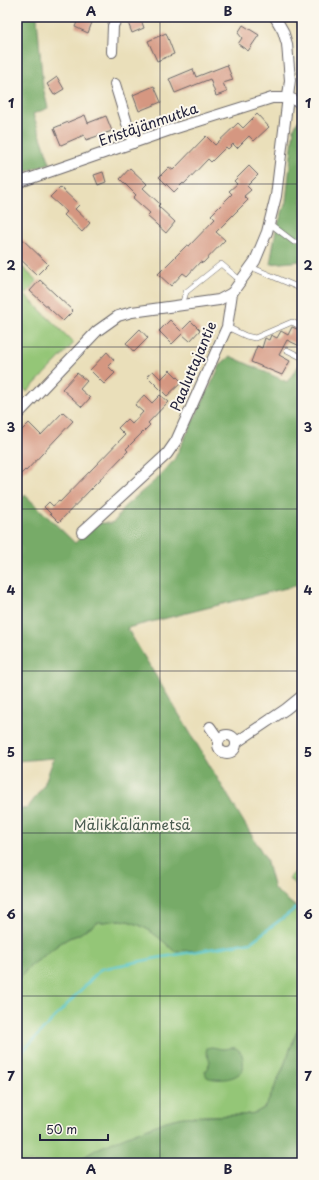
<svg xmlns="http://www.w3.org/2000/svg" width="319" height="1180" font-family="'Playpen Sans',sans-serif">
  <rect width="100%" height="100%" fill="#fbf7ec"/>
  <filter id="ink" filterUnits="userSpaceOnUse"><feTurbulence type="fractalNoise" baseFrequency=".025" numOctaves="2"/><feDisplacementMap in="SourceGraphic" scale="8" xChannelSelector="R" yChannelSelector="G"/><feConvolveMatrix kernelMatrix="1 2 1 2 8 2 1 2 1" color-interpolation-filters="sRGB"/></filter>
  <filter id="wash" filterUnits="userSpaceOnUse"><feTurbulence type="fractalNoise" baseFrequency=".012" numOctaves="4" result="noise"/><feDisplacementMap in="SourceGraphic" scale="16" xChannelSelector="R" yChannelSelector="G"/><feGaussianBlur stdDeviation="0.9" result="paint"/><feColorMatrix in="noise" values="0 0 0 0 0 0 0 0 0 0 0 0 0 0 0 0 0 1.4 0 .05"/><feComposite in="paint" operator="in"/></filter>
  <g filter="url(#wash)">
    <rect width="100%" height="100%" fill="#eadfba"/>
    <!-- green -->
    <g fill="#94c677" stroke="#5b7459">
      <polygon points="17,262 37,281 25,295 74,343 27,392 17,382"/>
      <polygon points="302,865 302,892 289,878"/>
      <path d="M 297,909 L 302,913 L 302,1018 L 283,1068 L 269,1100 L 264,1108 L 255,1113 L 243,1115 L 199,1116 L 87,1155 L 78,1163 L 17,1163 L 17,982 L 28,968 L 59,944 L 69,938 L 78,935 L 98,921 C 108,923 111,920 120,920 C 142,922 158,936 174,951 L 251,942 Z"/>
    </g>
    <!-- forest -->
    <g fill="#77ab68" stroke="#4c6652">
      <polygon points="17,17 37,17 43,87 48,108 33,114 50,163 17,175"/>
      <polygon points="294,17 302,17 302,38"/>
      <polygon points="302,119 302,261 270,264 276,230 286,202 294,128 298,121"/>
      <path d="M 230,356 L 287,382 L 302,361 L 302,584 L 127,628 L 266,859 L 274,889 L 296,907 L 251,942 L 204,950 L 174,951 C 158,936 142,922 120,920 C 111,920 108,923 98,922 L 78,935 L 69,938 L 59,944 L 28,968 L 17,982 L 17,808 L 27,809 L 44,785 L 54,758 L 17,761 L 17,504 L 25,495 L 75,543 L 95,523 L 111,523 L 116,520 L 124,507 L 159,477 L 174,460 L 221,364 Z"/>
      <polygon points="302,1018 302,1163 78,1163 87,1155 97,1149 125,1137 166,1121 183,1117 243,1115 255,1113 264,1108 269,1100 283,1068"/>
      <path d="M 211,1047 C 215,1047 219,1049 223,1049 C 227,1049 232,1047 235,1048 C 245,1051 245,1067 240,1073 C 233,1080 215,1081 207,1077 L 205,1072 L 210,1062 L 206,1052 L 207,1048 Z"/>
    </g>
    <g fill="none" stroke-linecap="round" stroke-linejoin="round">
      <!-- stream -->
      <polyline stroke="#5bc8cf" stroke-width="2.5" points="17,1057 101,969 157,958 251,942 296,908"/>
    </g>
    <g id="blocks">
      <!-- building -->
      <g fill="#d59781">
        <polygon points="79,17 94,17 88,33 75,27"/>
        <polygon points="133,17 140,17 144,28 132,33 127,20"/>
        <polygon points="243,25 259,35 248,51 238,44 242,38 238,33"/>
        <polygon points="166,33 174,54 157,61 148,41"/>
        <polygon points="227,65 233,80 223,83 227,92 216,96 210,79 175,93 169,79 193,69 196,77"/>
        <polygon points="57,77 64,89 54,95 47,84"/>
        <polygon points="154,86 161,102 139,111 133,95"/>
        <polygon points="257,114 269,127 254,141 249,136 237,148 233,144 228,149 226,147 211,162 208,159 184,184 183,183 174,192 159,177 169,167 173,170 206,136 215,145 238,123 243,128"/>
        <polygon points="85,115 88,123 106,116 112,131 86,140 84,135 61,145 54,128"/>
        <polygon points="249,166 258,175 247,186 251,190 244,196 248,200 216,232 225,240 203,263 200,262 187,276 183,273 171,286 158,274 187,245 189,246 215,219 211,215 232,194 229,191 237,184 234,181"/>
        <polygon points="130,168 147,184 143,188 160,204 158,206 175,222 166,233 147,216 150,213 133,198 136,195 120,179"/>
        <polygon points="103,172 106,182 98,185 94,175"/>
        <polygon points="60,187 79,205 75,209 90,223 82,232 64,215 67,212 50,197"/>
        <polygon points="17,234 48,264 37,275 17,256"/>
        <polygon points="40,280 73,311 63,321 30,291"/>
        <polygon points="170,320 181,331 191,321 200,330 190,341 182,334 172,344 159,331"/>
        <polygon points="292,327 302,331 302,347 287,340 279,355 290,361 282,375 251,362 257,346 262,348 265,338 269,340 271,335 277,338 281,331 288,335"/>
        <polygon points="140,329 148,338 134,352 126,343"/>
        <polygon points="107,352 114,360 108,366 115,373 104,384 90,370"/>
        <polygon points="170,370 182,382 167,396 147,376 153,371 161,379"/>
        <polygon points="77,373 87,381 80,389 90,398 82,407 62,389"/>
        <polygon points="144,395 152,403 160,395 168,402 148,423 150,425 126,449 128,451 59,522 44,507 49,502 53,506 59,501 60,502 125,435 118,428 127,419 132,424 143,412 135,405"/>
        <polygon points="63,412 73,421 26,471 25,470 17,478 17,435 29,423 41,435"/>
      </g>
    </g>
  </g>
  <g filter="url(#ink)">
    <use href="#blocks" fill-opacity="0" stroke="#686467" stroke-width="1"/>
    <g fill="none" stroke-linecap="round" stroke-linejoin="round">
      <defs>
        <g id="service">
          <polyline points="269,223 294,242 302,242"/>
          <polyline points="251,267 302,289"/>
          <polyline points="182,305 186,292 221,264 241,281"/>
          <polyline points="227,327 246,336 255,338 292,322 302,327"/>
          <polyline points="287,350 301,357 302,355"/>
        </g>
        <g id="minor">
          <polyline points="112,52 113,26 117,17"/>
          <polyline points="115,84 133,143"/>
          <polyline points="17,183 170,130 272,98 289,98 302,103"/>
          <polyline points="17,415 97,331 118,316 132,312 219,300 232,293"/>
          <polyline points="82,532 167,454 176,441 227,327 232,293 255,261 267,232 276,196 290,80 287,44 283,31 275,17"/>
          <polyline points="210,727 219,740"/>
          <circle cx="227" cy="744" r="9"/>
          <polyline points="237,742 286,709 302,696"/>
        </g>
      </defs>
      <!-- service casing -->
      <use href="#service" stroke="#686467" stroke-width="6"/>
      <!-- minor casing -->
      <use href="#minor" stroke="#686467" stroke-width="12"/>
      <!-- service -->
      <use href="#service" stroke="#fff" stroke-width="5"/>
      <!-- minor -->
      <use href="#minor" stroke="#fff" stroke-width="10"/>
    </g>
  </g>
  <!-- grid -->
  <path fill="none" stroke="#22223b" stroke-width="1" stroke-opacity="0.55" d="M 160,17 L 160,1163M 17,184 L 302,184M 17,347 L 302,347M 17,509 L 302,509M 17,671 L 302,671M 17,833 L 302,833M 17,996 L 302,996"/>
  <g text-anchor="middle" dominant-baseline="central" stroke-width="4" stroke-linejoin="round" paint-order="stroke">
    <!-- street labels -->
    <g font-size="14" fill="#22223b" stroke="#fbf7ec">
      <text transform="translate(148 124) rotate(-19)">Eristäjänmutka</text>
      <text transform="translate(193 366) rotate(-67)">Paaluttajantie</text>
    </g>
    <!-- park labels -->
    <g font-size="14" fill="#4a5b50" stroke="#fbf7ec">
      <text x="132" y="824">Mälikkälänmetsä</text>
    </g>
  </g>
  <!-- margin -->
  <rect width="319" height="1180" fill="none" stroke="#fbf7ec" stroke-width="44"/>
  <!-- scale -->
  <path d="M40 1134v6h68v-6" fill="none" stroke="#22223b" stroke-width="2"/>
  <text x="46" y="1134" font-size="12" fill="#22223b" stroke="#fbf7ec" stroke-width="3" paint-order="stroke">50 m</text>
  <rect x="22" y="22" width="275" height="1136" fill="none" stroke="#22223b" stroke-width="1.5"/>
  <g font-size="13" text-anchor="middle" font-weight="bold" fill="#22223b">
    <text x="91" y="16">A</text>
    <text x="228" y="16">B</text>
    <text x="11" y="108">1</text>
    <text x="308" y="108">1</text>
    <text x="11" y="270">2</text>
    <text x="308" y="270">2</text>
    <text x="11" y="432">3</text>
    <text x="308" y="432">3</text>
    <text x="11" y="595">4</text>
    <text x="308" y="595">4</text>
    <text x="11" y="757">5</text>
    <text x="308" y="757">5</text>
    <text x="11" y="919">6</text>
    <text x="308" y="919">6</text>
    <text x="11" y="1081">7</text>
    <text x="308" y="1081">7</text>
    <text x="91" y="1174">A</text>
    <text x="228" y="1174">B</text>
  </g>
</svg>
